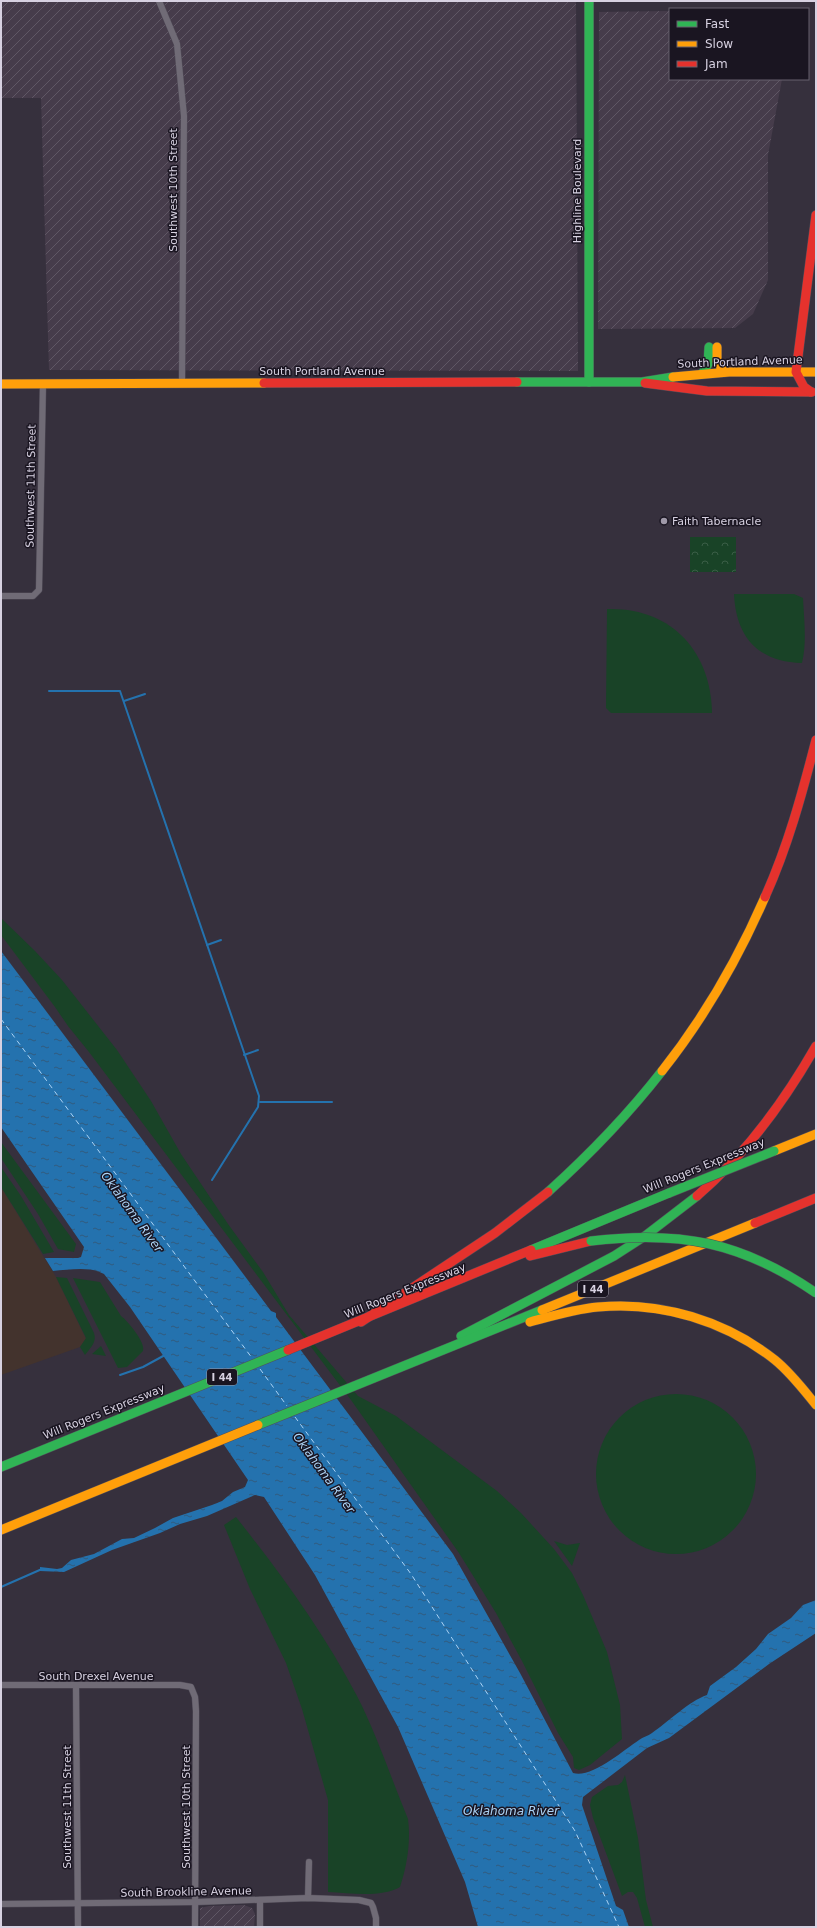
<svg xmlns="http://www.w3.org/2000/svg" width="817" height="1928" font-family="'DejaVu Sans',sans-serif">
  <defs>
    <pattern id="industrial-furrows" width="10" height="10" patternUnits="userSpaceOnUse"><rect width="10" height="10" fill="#463c4b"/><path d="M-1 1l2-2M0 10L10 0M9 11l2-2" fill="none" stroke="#605765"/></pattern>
    <pattern id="forest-crowns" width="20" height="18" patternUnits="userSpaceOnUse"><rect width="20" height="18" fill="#194327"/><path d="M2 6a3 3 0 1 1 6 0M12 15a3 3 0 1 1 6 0" fill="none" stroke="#3a5d46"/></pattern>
    <pattern id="water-ripples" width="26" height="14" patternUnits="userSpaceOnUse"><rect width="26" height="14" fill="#2472ae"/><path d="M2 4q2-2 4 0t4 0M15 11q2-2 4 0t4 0" fill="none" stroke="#315b7e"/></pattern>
  </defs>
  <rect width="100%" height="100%" fill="#36303d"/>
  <!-- commercial -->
  <polygon fill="#43332d" points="1,1187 56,1277 86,1339 80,1347 1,1375"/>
  <!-- industrial -->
  <g fill="url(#industrial-furrows)">
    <polygon points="1,1 576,1 578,371 49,370 41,98 1,98"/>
    <polygon points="670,11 670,79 782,79 768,155 768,280 753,314 735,328 598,329 599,12"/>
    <polygon points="244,1905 252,1908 255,1914 254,1927 200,1927 200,1908 209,1906"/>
  </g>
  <!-- grass -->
  <g fill="#194327">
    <path d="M 734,594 L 794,594 L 803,598 C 804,619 807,642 802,663 C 758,662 736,637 734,594 Z"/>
    <path d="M 607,609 C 671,607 711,651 712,713 L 611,713 L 606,708 Z"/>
    <polygon points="1,918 35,951 62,980 117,1050 151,1101 181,1154 228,1224 263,1272 289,1315 358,1396 396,1416 497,1491 521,1513 554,1549 572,1573 583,1595 607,1652 620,1705 622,1739 590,1765 579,1770 574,1768 573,1757 558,1733 522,1661 496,1613 459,1553 351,1400 89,1052 68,1026 55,1007 1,935"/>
    <polygon points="1,1142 76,1244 74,1252 58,1249 38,1214 1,1158"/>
    <polygon points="1,1167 21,1196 54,1252 43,1254 1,1187"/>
    <path d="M 56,1277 L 67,1278 L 94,1333 C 97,1342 91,1347 85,1355 L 80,1347 L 86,1338 Z"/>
    <path d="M 73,1278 L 100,1282 L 121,1316 C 128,1321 146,1343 143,1351 L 127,1367 L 118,1368 Z"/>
    <polygon points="101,1346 106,1356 92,1354"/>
    <circle cx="676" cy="1474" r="80"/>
    <path d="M 236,1517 C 281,1574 323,1631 357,1696 C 377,1735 391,1778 408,1819 C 411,1841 407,1866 400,1887 C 380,1898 351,1893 328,1892 L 328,1800 L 302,1709 L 286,1663 L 250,1589 L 224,1525 Z"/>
    <polygon points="554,1541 567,1545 580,1543 572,1566"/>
    <polygon points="625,1775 638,1838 646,1900 653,1927 645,1927 637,1898 633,1892 628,1892 622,1896 593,1818 590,1805 592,1797 608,1786 618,1785 622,1782"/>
  </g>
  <!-- forest -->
  <rect fill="url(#forest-crowns)" x="690" y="537" width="46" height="35"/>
  <!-- water -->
  <path fill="url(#water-ripples)" d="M 1,951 L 271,1311 L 276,1313 L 276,1317 L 453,1554 L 520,1673 L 573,1773 C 591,1779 624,1750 639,1740 C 643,1737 648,1736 652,1733 C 668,1722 689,1701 707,1695 L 710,1686 L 736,1667 L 756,1649 L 768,1634 L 791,1618 L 803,1605 L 816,1600 L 816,1633 L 769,1664 L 669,1738 L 647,1748 L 583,1797 L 582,1805 L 616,1906 L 623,1910 L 629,1927 L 478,1927 L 465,1882 L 398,1727 L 315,1575 L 264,1497 L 255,1495 L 207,1516 L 180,1524 L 160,1533 L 112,1550 L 64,1572 L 40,1571 L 40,1567 L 57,1569 L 62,1568 L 71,1560 L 94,1554 L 122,1539 L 134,1538 L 155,1528 L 173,1518 L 212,1505 L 222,1501 L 233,1492 L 245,1487 L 248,1480 L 130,1307 L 104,1274 C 90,1266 69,1270 53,1271 L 45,1258 L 78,1258 L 81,1257 L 84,1247 L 1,1127 Z"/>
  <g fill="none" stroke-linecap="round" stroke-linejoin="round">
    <!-- stream -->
    <g stroke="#2472ae" stroke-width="2">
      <polyline points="49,691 120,691 259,1096 258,1107 212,1180"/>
      <polyline points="124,701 145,694"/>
      <polyline points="207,945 221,940"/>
      <polyline points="244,1055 258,1050"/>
      <polyline points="260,1102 332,1102"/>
      <polyline points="120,1375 143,1367 165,1355"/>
      <polyline points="1,1587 42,1569"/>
    </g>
    <!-- ferry -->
    <g stroke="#acd3f5" stroke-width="1" stroke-dasharray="5 4" stroke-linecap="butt">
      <polyline points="1,1019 252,1358"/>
      <polyline points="260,1369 287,1406"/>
      <polyline points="295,1417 411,1574 575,1831 619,1927"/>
    </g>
    <defs>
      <g id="street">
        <polyline points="159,1 177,44 184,116 182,383"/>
        <polyline points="1,596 33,596 39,590 43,383"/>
        <polyline points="1,1685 180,1685 191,1687 195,1697 196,1711 195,1927"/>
        <polyline points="76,1686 78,1927"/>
        <polyline points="308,1898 309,1862"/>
        <polyline points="260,1900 260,1927"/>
        <polyline points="1,1904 196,1902 308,1898 359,1900 371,1903 373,1907 376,1918 376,1927"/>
      </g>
      <g id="fast">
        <polyline points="589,1 589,382"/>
        <polyline points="702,374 708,364 709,347"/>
        <polyline points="517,382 642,382 673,377"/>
        <path d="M 548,1192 C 589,1155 627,1116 662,1071"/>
        <polyline points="531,1250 669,1193"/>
        <polyline points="461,1336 614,1256 645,1236 697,1196"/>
        <polyline points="258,1425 542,1310"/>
        <polyline points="1,1467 288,1350"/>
      </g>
      <g id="slow">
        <polyline points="717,347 717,361 724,372"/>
        <polyline points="673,377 729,372 816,372"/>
        <polyline points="1,384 264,383"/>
        <path d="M 662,1071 C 704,1018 738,959 765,897"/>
        <polyline points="774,1151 816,1134"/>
        <polyline points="542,1310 755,1223"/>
        <path d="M 530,1322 C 552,1316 575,1309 598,1307 C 661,1301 726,1321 775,1360 C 791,1373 803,1389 816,1405"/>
        <polyline points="1,1530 258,1425"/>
      </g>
      <g id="jam">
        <polyline points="264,383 517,382"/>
        <polyline points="645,383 707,391 812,392"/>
        <polyline points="811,392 804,387 796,372 816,215"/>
        <path d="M 765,897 C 788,846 802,794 816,740"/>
        <path d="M 697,1196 C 746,1154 784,1102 816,1046"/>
        <polyline points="755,1223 816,1198"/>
        <polyline points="530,1256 591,1241"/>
        <polyline points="361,1322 495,1233 548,1192"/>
        <polyline points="288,1350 531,1250"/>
      </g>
    </defs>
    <!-- street casing -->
    <use href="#street" stroke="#524d59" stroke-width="7"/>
    <!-- fast casing -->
    <use href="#fast" stroke="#524d59" stroke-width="10"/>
    <!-- slow casing -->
    <use href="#slow" stroke="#524d59" stroke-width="10"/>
    <!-- jam casing -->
    <use href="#jam" stroke="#524d59" stroke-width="10"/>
    <!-- street -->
    <use href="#street" stroke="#706b76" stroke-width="6"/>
    <!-- fast -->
    <use href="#fast" stroke="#30b455" stroke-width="9"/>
    <!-- slow -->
    <use href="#slow" stroke="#ff9f0a" stroke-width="9"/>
    <!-- jam -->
    <use href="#jam" stroke="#e5322d" stroke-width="9"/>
    <defs>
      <g id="fast-bridge">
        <polyline points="669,1193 774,1151"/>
        <path d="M 591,1241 C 679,1230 742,1242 816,1293"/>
      </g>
    </defs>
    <!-- fast-bridge casing -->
    <use href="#fast-bridge" stroke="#524d59" stroke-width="10" stroke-linecap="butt"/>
    <!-- fast-bridge -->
    <use href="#fast-bridge" stroke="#30b455" stroke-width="9"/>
  </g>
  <!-- markers -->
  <circle fill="#9f99a8" stroke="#1a1521" stroke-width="1.5" cx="664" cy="521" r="4"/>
  <g text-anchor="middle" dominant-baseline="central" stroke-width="3" stroke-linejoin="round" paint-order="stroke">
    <!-- shield labels -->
    <g fill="#1a1521" stroke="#9e99a7" stroke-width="1">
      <rect x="578" y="1281" width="30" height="16" rx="3"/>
      <rect x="207" y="1369" width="30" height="16" rx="3"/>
    </g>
    <g font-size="10" font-weight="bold" fill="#d7d1e1">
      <text x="593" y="1289">I 44</text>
      <text x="222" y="1377">I 44</text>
    </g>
    <!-- street labels -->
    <g font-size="11" fill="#d7d1e1" stroke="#1a1521">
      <text transform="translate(173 190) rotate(-90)">Southwest 10th Street</text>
      <text transform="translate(577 191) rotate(-90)">Highline Boulevard</text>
      <text transform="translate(740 362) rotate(-2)">South Portland Avenue</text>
      <text x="322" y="371">South Portland Avenue</text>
      <text transform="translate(31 486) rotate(-89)">Southwest 11th Street</text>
      <text transform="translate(704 1166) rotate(-22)">Will Rogers Expressway</text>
      <text transform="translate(405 1291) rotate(-22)">Will Rogers Expressway</text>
      <text transform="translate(104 1412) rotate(-22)">Will Rogers Expressway</text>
      <text x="96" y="1676">South Drexel Avenue</text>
      <text transform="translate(67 1807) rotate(-90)">Southwest 11th Street</text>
      <text transform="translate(186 1807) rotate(-90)">Southwest 10th Street</text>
      <text transform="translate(186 1892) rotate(-1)">South Brookline Avenue</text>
    </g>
    <!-- poi labels -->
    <g font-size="11" fill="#d7d1e1" stroke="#1a1521" text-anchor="start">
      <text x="672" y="521">Faith Tabernacle</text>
    </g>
    <!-- water labels -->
    <g font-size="12" font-style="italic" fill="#acd3f5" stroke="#1a1521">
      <text transform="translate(132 1212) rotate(54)">Oklahoma River</text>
      <text transform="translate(324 1473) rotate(54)">Oklahoma River</text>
      <text x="511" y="1811">Oklahoma River</text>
    </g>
  </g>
  <!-- border -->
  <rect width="817" height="1928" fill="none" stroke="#d7d1e1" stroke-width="4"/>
  <!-- legend -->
  <rect x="669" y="8" width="140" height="72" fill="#1a1521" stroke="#66606e"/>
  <rect x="677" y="21" width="20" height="6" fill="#30b455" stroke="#66606e"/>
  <text x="705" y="28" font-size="12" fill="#d7d1e1">Fast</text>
  <rect x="677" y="41" width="20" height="6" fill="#ff9f0a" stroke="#66606e"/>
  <text x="705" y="48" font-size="12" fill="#d7d1e1">Slow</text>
  <rect x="677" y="61" width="20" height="6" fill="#e5322d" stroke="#66606e"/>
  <text x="705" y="68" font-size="12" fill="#d7d1e1">Jam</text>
</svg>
